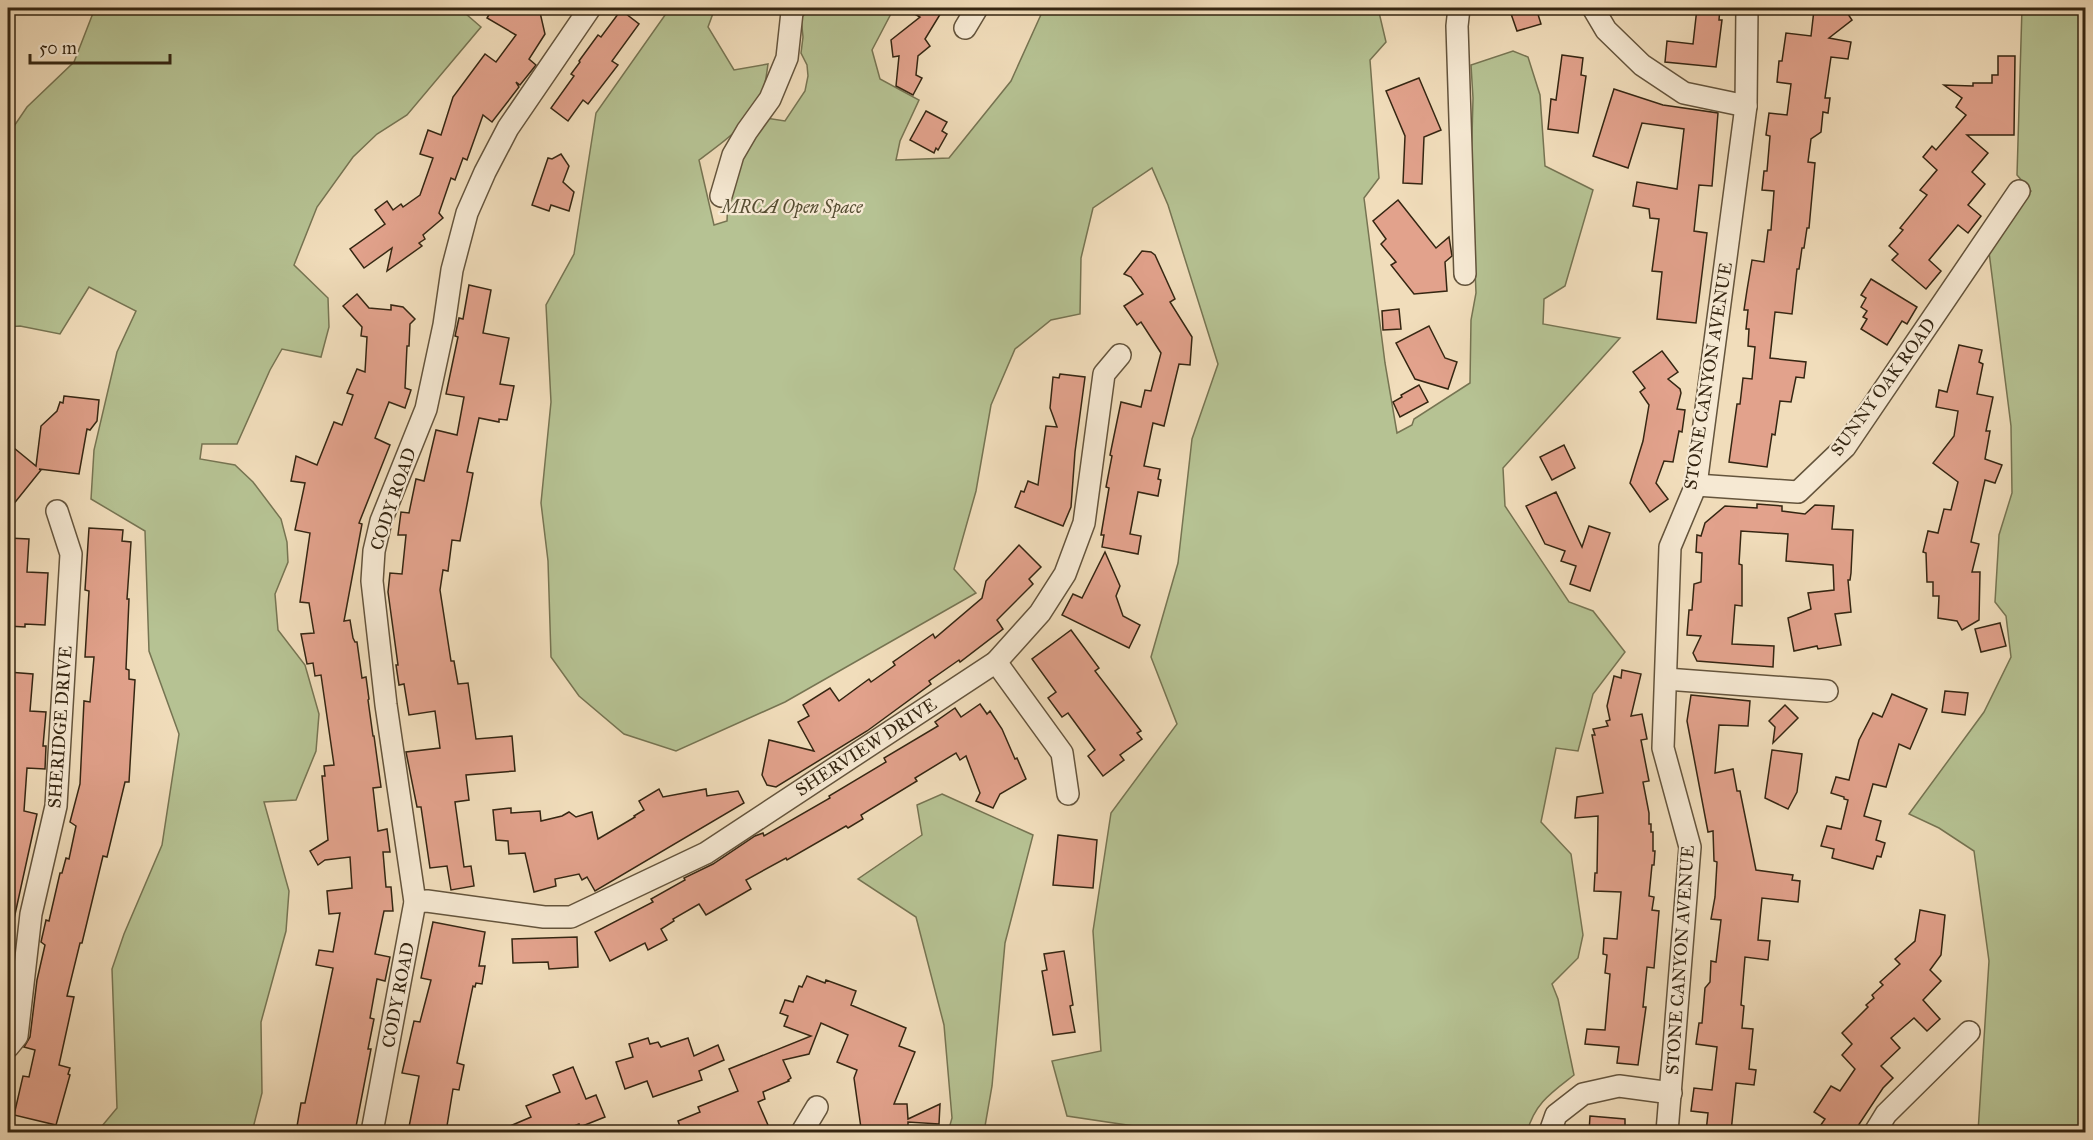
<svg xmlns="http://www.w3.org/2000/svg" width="2093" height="1140" font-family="'IM FELL Great Primer',serif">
  <rect width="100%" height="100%" fill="#f1ddbb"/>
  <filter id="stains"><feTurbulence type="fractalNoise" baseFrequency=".00333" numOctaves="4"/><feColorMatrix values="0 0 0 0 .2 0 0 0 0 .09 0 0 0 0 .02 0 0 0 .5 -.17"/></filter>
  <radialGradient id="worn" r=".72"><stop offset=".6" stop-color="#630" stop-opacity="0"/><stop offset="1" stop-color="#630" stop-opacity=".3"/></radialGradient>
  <!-- green -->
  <g fill="#b6c293" stroke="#767452" stroke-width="1.5">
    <polygon points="95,8 459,8 481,27 407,115 377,134 353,157 317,207 294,265 328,298 329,327 321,357 282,349 270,370 237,444 202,444 200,459 235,465 253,482 281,519 287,542 288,562 275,594 278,630 305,665 319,714 316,751 296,800 264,802 289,891 286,931 261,1022 262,1093 252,1132 97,1132 117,1108 112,969 124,934 162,845 179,734 149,651 145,531 91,499 94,450 117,352 136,311 89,287 60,334 20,326 8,327 8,174 10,132 27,107 74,62"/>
    <path d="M 670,8 L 715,8 L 708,27 L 734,70 L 768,64 C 767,71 766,80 764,87 C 756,121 724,141 699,160 L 714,225 L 727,221 C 727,177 743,154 766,118 L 785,121 L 805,91 L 808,76 L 807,65 L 801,53 L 803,37 L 801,17 L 803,8 L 894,8 L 872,50 L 880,79 L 919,100 L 900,141 L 896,160 L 949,158 L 1011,81 L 1044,8 L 1378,8 L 1386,42 L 1370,60 L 1379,178 L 1364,198 L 1385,363 L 1397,433 L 1412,425 L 1414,419 L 1470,383 L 1471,320 L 1476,293 L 1471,174 L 1473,98 L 1471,65 L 1513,51 L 1528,57 L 1540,95 L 1545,166 L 1593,190 L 1565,286 L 1544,299 L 1543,324 L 1620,338 L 1503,468 L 1505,506 L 1569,602 L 1593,611 L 1625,652 L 1593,694 L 1578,751 L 1556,748 L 1541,822 L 1571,854 L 1583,935 L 1578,958 L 1552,984 L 1558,999 L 1574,1075 C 1551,1093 1535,1103 1527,1132 L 1150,1132 L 1147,1128 L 1067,1116 L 1052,1061 L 1101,1051 L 1093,931 L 1111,813 L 1177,724 L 1151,657 L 1178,563 L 1192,439 L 1218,364 L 1168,205 L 1152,168 L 1093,208 L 1081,258 L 1080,314 L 1051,320 L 1015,349 L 991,405 L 976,491 L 954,569 L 976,593 L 785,702 L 676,751 L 624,734 L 579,696 L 551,657 L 548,561 L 541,503 L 551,402 L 546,305 L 574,254 L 596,113 Z"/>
    <polygon points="2022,8 2085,8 2085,1132 1978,1132 1989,961 1974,851 1939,828 1909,814 1984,712 2011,657 2006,616 1995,602 1999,535 2012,493 2011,426 1989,252 2031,191 2017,175"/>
    <polygon points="942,794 1033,835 1005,943 992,1086 984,1132 948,1132 952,1118 944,1025 916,917 858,879 922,835 917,805"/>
  </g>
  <!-- building -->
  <g fill="#e2a28c" stroke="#352612" stroke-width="1.5">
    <polygon points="493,8 539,8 545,34 529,59 536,65 520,85 516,82 519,87 492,122 483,115 467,160 463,158 455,180 451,178 439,213 443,218 423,235 425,239 419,243 422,246 387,271 392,248 364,268 350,249 385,224 375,210 387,201 393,210 401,204 403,207 420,195 433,158 420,154 428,130 441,135 453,97 485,54 496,62 516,35 487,18"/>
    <polygon points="904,8 944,8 925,39 930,46 918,56 916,75 922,78 913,95 896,86 899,56 893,57 891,40 920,17"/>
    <polygon points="1509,8 1536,8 1541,24 1517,31"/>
    <polygon points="1697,8 1720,8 1719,20 1722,20 1716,67 1665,62 1667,41 1693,44"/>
    <polygon points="1829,8 1844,8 1852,20 1829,38 1851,42 1848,59 1831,57 1825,98 1830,98 1828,113 1823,112 1821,132 1811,139 1808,162 1815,163 1809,228 1807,228 1804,248 1802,248 1799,269 1797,269 1792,314 1775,312 1770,358 1806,362 1804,378 1796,377 1791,402 1780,401 1775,435 1772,434 1767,467 1729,462 1737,404 1740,404 1743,378 1752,379 1755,347 1748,346 1749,329 1746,329 1748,310 1744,310 1747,290 1752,260 1764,262 1768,230 1771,230 1774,191 1762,190 1764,171 1767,171 1770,136 1766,135 1769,113 1787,115 1791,84 1777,82 1779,61 1782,61 1786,33 1811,36 1814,10 1824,12"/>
    <polygon points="621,10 639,24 612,61 618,65 588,104 583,100 568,121 551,108 574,76 571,74 580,62 579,61 598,35 601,37"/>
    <polygon points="1562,55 1583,58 1581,75 1586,76 1578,133 1548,129 1551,99 1556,100"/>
    <polygon points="1998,56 2015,56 2014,135 1967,135 1988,153 1972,172 1985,184 1968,205 1981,216 1968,233 1958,225 1929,260 1941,271 1926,289 1892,260 1898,254 1889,246 1903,230 1900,228 1927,195 1920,190 1937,170 1923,157 1932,146 1936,150 1966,115 1956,107 1962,98 1944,85 1973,86 1973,83 1992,83 1992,75 1998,75"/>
    <polygon points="1419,78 1441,130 1424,137 1422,184 1403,183 1405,136 1386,91"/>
    <polygon points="1614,89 1663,105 1718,113 1712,186 1699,185 1694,231 1707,233 1696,323 1657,319 1662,272 1652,271 1659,219 1650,218 1649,209 1633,206 1637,182 1677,189 1684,129 1642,123 1628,168 1593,156"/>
    <polygon points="926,111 947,122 942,131 947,134 938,150 936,148 934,153 910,140"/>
    <polygon points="561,154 569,166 563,182 574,192 569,211 551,205 549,211 532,205 548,158 552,159"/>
    <polygon points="1398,200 1436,248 1449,237 1452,256 1445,262 1447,291 1414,294 1391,265 1396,262 1381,244 1386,239 1373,221"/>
    <polygon points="1142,251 1151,252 1155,255 1175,299 1170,302 1192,337 1190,365 1179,364 1164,426 1153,423 1144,466 1160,469 1158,479 1161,480 1158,496 1138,492 1130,534 1141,536 1138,554 1102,547 1104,535 1101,535 1109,488 1106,487 1112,456 1110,455 1121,402 1141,407 1145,390 1151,391 1161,353 1141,322 1137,325 1124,306 1143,294 1131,277 1124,274"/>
    <polygon points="1871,279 1917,307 1907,324 1902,321 1887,345 1861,329 1867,319 1863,317 1867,311 1861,307 1866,298 1861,295"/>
    <polygon points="469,285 491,290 483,333 509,338 500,384 514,386 507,420 499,419 499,422 479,418 467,472 473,473 460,541 452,540 448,571 443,570 440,590 451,661 454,661 458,684 468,683 476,739 512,736 515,771 466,775 469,800 455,802 464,867 471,866 474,886 451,890 447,866 430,868 421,807 417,807 406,752 440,748 435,711 409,715 404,684 399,685 396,665 398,665 388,592 390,573 402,574 406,535 398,535 401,512 409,513 416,479 424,481 436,430 457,435 464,397 446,394 458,337 455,336 459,318 463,319"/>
    <polygon points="357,294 369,308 391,310 391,305 403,307 415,319 410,324 409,346 407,346 405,388 411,390 405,408 389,402 375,438 390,445 359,523 362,524 344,621 350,620 353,638 355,642 357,642 362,678 366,677 369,699 368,700 373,736 374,736 381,787 373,788 378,831 387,829 390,852 383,852 386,887 391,887 393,911 384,911 375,954 390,957 385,981 377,979 370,1018 374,1019 368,1049 371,1049 355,1132 337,1130 336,1132 296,1132 301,1103 305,1103 333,968 316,965 319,950 333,952 340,913 329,914 327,891 352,888 350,857 325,860 318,865 310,851 328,840 322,776 325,776 324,766 334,765 321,675 315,676 313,663 307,664 301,634 314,633 309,603 300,602 310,533 295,530 305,483 291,481 296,456 317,465 334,422 342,425 353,395 347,393 357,369 365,372 367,337 361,336 362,327 343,306"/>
    <polygon points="1399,309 1401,329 1383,330 1382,311"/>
    <polygon points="1429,326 1445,358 1457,362 1448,389 1415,379 1396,343"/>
    <polygon points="1959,345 1982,350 1979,362 1983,364 1977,394 1993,397 1986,431 1990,431 1985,459 2002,465 1995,483 1985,480 1971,542 1979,544 1972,572 1980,572 1979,620 1962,630 1957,621 1938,618 1939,596 1933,596 1933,582 1927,582 1926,553 1923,552 1928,531 1938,533 1944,509 1951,510 1958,482 1933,463 1954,436 1958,411 1936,407 1939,390 1947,392"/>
    <polygon points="1662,351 1678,372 1668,379 1680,389 1681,393 1677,409 1685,410 1682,432 1679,431 1673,462 1664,461 1656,483 1668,499 1650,512 1630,483 1643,441 1649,405 1640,392 1645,388 1633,372"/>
    <polygon points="1060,374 1085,377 1075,452 1071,507 1063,526 1015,507 1021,491 1024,492 1028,481 1038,485 1046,426 1057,427 1050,408 1053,377 1059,378"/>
    <polygon points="1419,385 1428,402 1400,417 1393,402 1402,397 1401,395"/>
    <polygon points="64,396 99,400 97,421 90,430 87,429 79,474 39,469 41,470 8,511 8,456 14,448 36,466 41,426 57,411 60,402 63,403"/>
    <polygon points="1564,445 1575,468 1552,480 1540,457"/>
    <polygon points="1556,492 1582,547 1589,526 1610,533 1590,591 1570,584 1576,566 1561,561 1565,551 1545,544 1526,506"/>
    <polygon points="1757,504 1782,506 1782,511 1805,514 1815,505 1834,506 1832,529 1853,530 1851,573 1850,580 1848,580 1851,612 1835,614 1841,645 1818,649 1817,646 1794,651 1788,618 1811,609 1808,593 1834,590 1833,565 1786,561 1788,534 1741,531 1739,564 1742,565 1742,606 1735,605 1732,644 1774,646 1773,667 1697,661 1693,653 1701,636 1687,635 1689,610 1692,610 1694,584 1701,582 1702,553 1696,552 1697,535 1701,536 1705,523 1725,506 1757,508"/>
    <polygon points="89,528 123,530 122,541 131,542 127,599 129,599 126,669 129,670 129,679 135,680 129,782 125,782 107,857 103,856 82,943 80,943 67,996 74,997 59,1065 70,1068 68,1074 70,1075 56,1125 14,1115 23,1076 29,1077 35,1050 24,1047 30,1037 37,980 45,945 41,942 46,920 49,921 60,873 62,873 66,858 69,859 76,826 70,822 80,784 84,701 90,702 94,657 85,657 89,591 85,590"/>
    <polygon points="8,538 29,539 27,572 48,573 45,625 25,624 25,627 8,626"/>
    <polygon points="1019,545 1041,567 1029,579 1033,584 997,620 1003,629 960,662 959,660 929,681 931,684 867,731 776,787 767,785 762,775 769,740 814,751 798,722 809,716 803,705 830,688 839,701 869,679 871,682 895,665 893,662 933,634 935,638 982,598 986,581"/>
    <polygon points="1105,552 1120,586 1116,596 1123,616 1140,625 1129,648 1062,615 1073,594 1082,598"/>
    <polygon points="2000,623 2006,646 1981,652 1975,629"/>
    <polygon points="1071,630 1099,668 1095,671 1141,731 1137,733 1142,739 1120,755 1124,760 1103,776 1088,756 1095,750 1068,713 1062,717 1048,698 1056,692 1032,659"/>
    <polygon points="1622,670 1641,674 1631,716 1642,714 1647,739 1641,740 1649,781 1643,782 1649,813 1649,824 1651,824 1651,832 1653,832 1653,851 1655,851 1654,865 1652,865 1649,896 1654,897 1652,910 1659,911 1654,968 1647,967 1643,1007 1646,1007 1638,1065 1617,1063 1619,1047 1585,1044 1587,1029 1605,1030 1610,974 1605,973 1607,955 1603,954 1604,938 1617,939 1621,892 1594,891 1595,873 1597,873 1598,816 1575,818 1577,797 1603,793 1592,735 1595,735 1593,729 1608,726 1606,721 1610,720 1607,706 1614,676 1621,678"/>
    <polygon points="8,672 33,674 30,711 46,712 43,746 46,746 45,769 27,768 24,811 37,814 14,919 8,919"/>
    <polygon points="1945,691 1968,693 1965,715 1942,712"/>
    <polygon points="1892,694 1927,709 1910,749 1899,744 1886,787 1873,784 1864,816 1881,821 1876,840 1885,843 1881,857 1877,856 1873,869 1832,858 1834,849 1821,846 1827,826 1841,829 1848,800 1844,799 1844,797 1831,793 1836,777 1849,780 1859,740 1873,713 1882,717"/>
    <polygon points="1691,695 1750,701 1748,726 1719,725 1715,773 1733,769 1737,791 1740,791 1756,870 1793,875 1792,880 1800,881 1798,902 1762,898 1758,940 1770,941 1768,960 1745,957 1741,1005 1744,1006 1742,1028 1753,1029 1749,1069 1756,1070 1754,1085 1736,1083 1731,1132 1706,1132 1708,1113 1691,1111 1694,1088 1712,1090 1717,1047 1696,1044 1699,1023 1702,1023 1705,988 1710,982 1711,961 1716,962 1721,920 1711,919 1715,897 1717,862 1714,861 1713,831 1708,832 1687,721"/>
    <polygon points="980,704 987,714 990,711 1002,729 1015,759 1017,758 1026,779 1000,794 993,808 976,801 980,793 966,756 960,760 956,753 915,778 917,781 861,815 863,819 848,828 846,826 787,860 786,858 746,880 751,889 725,904 706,915 699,904 673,919 674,921 661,929 667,940 648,950 645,943 610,961 595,932 653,902 651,899 685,880 684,878 713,864 755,836 763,833 764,836 830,798 829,796 886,762 884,758 938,726 935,722 955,708 961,717"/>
    <polygon points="1785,705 1798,718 1773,743 1775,727 1769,721"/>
    <polygon points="1772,750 1802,754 1797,792 1788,809 1765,798"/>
    <polygon points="659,789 663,797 706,789 707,796 738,791 744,803 595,891 587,877 582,880 579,874 555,879 556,886 534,892 525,853 509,854 508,841 496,840 493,810 511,808 511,813 540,811 541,821 562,816 569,812 576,817 592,812 598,839 635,817 634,816 644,810 639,801"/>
    <polygon points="1058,835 1097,840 1093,888 1053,885"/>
    <polygon points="1920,910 1945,915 1941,955 1930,970 1941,981 1923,1000 1940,1019 1927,1031 1914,1018 1891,1038 1900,1048 1881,1066 1893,1078 1883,1088 1854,1132 1816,1132 1825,1119 1814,1112 1831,1086 1840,1091 1855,1069 1842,1055 1852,1044 1842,1033 1868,1007 1866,1005 1874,998 1872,995 1883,985 1880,982 1900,964 1895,959 1915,941"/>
    <polygon points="433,922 485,932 479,966 485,966 482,984 476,983 475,987 473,986 457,1063 464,1065 459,1090 453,1089 446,1132 408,1132 419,1076 402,1073 414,1021 420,1022 431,980 421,978"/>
    <polygon points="577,937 578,967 549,969 548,962 513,963 512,939"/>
    <polygon points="1064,951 1073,1005 1070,1006 1075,1032 1053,1035 1042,971 1047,970 1044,954"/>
    <polygon points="807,976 825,983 826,980 856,991 851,1005 906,1028 899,1046 915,1052 894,1104 907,1104 908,1119 940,1104 939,1124 908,1122 908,1132 876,1132 876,1127 861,1128 854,1078 857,1070 837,1062 848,1035 821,1023 809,1054 783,1060 791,1078 788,1080 789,1081 763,1092 765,1099 758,1102 771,1132 682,1132 678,1121 700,1112 698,1107 738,1091 729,1069 811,1036 784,1026 788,1016 780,1013 785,1000 793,1002 799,986 802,987"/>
    <polygon points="648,1038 650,1044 658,1042 661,1047 688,1038 694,1056 718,1045 724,1060 699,1071 702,1080 653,1097 647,1081 625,1089 616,1062 633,1057 629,1044"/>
    <polygon points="573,1067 586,1099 596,1095 605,1117 580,1127 579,1124 558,1132 496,1132 531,1117 526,1106 560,1092 553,1075"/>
    <polygon points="1590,1116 1625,1119 1625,1132 1589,1132"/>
  </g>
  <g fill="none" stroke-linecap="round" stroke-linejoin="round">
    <defs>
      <g id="minor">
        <polyline points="1459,8 1457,26 1465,274"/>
        <polyline points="1593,8 1606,30 1642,65 1684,93 1746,106"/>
        <polyline points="965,28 977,8"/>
        <polyline points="721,196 733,155 747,131 770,99 787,58 792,12 795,8"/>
        <polyline points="1696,485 1798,492 1845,447 2019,191"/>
        <polyline points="996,662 1062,753 1068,794"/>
        <polyline points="1666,679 1827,691"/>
        <polyline points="415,902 427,901 544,917 571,917 706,853 996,662 1040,613 1065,574 1084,523 1104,374 1120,355"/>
        <polyline points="8,1047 17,1036 31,914 56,806 71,554 57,511"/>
        <polyline points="372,1132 415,902 386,705 372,581 374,551 381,521 426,409 444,325 452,270 467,213 485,172 508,128 590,8"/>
        <polyline points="802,1132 817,1107"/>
        <polyline points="1550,1132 1556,1115 1583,1094 1619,1086 1671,1093"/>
        <polyline points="1667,1132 1690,847 1663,748 1670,547 1696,485 1746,106 1747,8"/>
        <polyline points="1875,1132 1886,1114 1969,1032"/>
      </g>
    </defs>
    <!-- minor casing -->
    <use href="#minor" stroke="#64543c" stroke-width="24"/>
    <!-- minor -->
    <use href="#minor" stroke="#f6e9d3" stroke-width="21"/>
  </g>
  <g text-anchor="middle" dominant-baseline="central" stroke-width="4.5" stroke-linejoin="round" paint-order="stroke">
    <!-- park labels -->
    <g font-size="18" font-style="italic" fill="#554d32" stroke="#f6e9d3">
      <text x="792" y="207">MRCA Open Space</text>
    </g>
    <!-- street labels -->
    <g font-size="18" fill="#352612" stroke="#f6e9d3">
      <text transform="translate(1708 376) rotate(-81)">STONE CANYON AVENUE</text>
      <text transform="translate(1883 387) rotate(-54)">SUNNY OAK ROAD</text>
      <text transform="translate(393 499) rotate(-71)">CODY ROAD</text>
      <text transform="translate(60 727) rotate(-86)">SHERIDGE DRIVE</text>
      <text transform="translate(866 747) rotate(-33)">SHERVIEW DRIVE</text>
      <text transform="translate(1680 960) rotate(-86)">STONE CANYON AVENUE</text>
      <text transform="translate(398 995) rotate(-79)">CODY ROAD</text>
    </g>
  </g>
  <!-- margin -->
  <rect width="2093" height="1140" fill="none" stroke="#f1ddbb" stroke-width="30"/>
  <rect x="9" y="9" width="2075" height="1122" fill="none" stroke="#352612" stroke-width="3"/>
  <rect x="15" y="15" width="2063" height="1110" fill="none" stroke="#352612" stroke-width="1.5"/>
  <!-- scale -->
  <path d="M30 54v9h140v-9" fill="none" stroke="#352612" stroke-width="3"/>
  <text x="39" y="54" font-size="18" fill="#352612" stroke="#f6e9d3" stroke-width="4.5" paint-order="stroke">50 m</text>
  <rect width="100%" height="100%" filter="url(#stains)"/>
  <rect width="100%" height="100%" fill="url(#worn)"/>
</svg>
